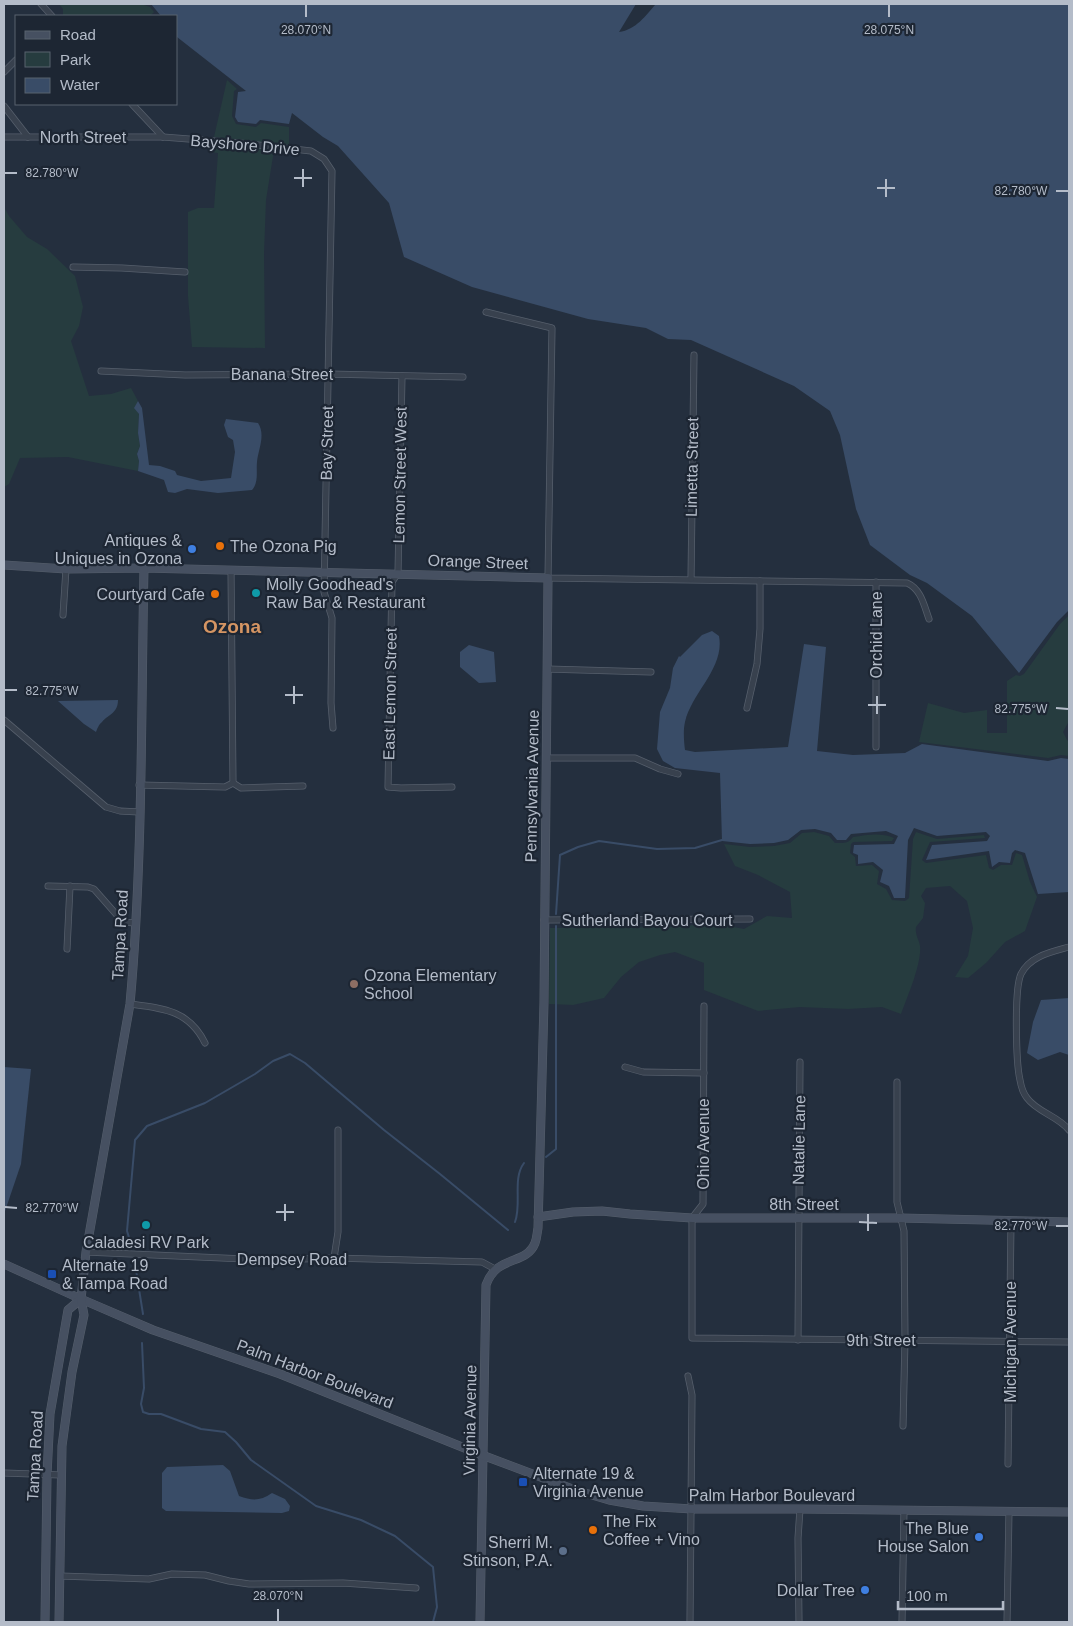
<svg xmlns="http://www.w3.org/2000/svg" width="1073" height="1626" font-family="Arial,sans-serif">
  <rect width="100%" height="100%" fill="#242f3e"/>
  <!-- green -->
  <g fill="#263c3f">
    <polygon points="59,4 141,4 150,7 154,12 150,16 63,16 63,9"/>
    <polygon points="227,80 237,89 234,91 232,116 236,124 256,127 261,123 289,127 289,145 214,137"/>
    <polygon points="212,144 274,150 266,200 264,254 265,348 192,347 188,296 188,212 198,208 214,208 218,153 210,152"/>
    <polygon points="4,207 9,216 27,237 47,249 75,276 83,307 79,326 71,341 89,396 111,394 131,388 138,401 135,408 139,414 138,433 140,446 137,454 139,461 138,471 68,457 20,458 9,484 4,487"/>
    <polygon points="1069,615 1069,721 1063,732 1067,740 1069,742 1069,756 1061,755 1048,758 919,742 928,703 964,713 987,710 987,733 1007,733 1007,681 1016,675 1020,676 1024,674 1060,624"/>
    <path d="M 814,832 L 829,836 L 835,843 C 844,843 848,844 853,837 C 867,835 880,832 894,838 L 892,841 L 853,842 L 851,844 L 850,853 L 855,857 L 856,866 L 872,865 L 879,871 L 877,884 L 886,889 L 892,900 L 905,901 L 909,898 L 913,839 L 916,832 L 937,839 L 984,835 L 985,838 L 930,842 L 922,860 L 926,863 L 986,855 L 989,868 L 993,870 L 1001,865 L 1012,865 L 1016,853 L 1022,855 L 1030,882 L 1037,897 L 1025,931 L 1005,942 L 986,963 L 968,978 L 955,977 L 968,956 L 973,928 L 967,901 L 950,886 L 926,888 L 921,896 L 925,903 L 923,918 L 916,927 C 915,936 919,939 920,946 C 922,963 907,998 901,1014 L 882,1007 L 848,1009 L 800,1007 L 758,1011 L 704,990 L 704,963 L 675,952 L 660,955 L 639,962 L 621,977 L 604,998 L 573,1005 L 549,1004 L 550,928 L 675,927 L 713,923 L 744,929 L 767,916 L 792,918 L 790,892 L 758,875 L 735,866 L 724,844 L 750,847 L 774,846 L 790,843 L 802,833 Z"/>
  </g>
  <!-- water -->
  <g fill="#394c67">
    <path d="M 151,4 L 636,4 L 619,32 C 636,30 646,15 656,4 L 1069,4 L 1069,610 L 1057,622 L 1019,673 L 972,616 L 927,583 L 910,575 L 870,545 L 856,509 L 840,435 L 830,411 L 794,386 L 691,340 L 668,339 L 646,328 L 588,319 L 472,287 L 404,257 L 389,203 L 338,146 L 323,137 L 292,113 L 289,124 L 260,120 L 256,124 L 238,122 L 235,117 L 238,92 L 246,91 L 177,37 L 176,16 L 161,16 Z"/>
    <path d="M 138,401 L 142,408 L 149,465 L 160,466 L 175,471 L 177,475 L 201,481 L 231,478 L 235,452 L 233,440 L 228,437 L 224,425 L 226,419 L 258,423 C 266,435 258,450 257,462 C 256,472 259,482 252,490 L 218,493 L 187,489 L 175,493 L 168,492 L 164,480 L 138,471 L 139,461 L 137,454 L 140,446 L 138,433 L 139,414 L 134,408 Z"/>
    <path d="M 712,631 L 719,636 C 725,668 692,692 685,722 C 683,730 684,742 685,750 L 695,752 L 788,747 L 804,644 L 826,647 L 817,751 L 853,755 L 905,753 L 922,744 L 1048,761 L 1061,758 L 1069,759 L 1069,892 L 1038,894 L 1025,853 L 1015,850 L 1012,853 L 1010,863 L 999,862 L 992,867 L 989,851 L 926,860 L 932,845 L 987,841 L 990,836 L 986,832 L 937,836 L 914,828 L 908,840 L 905,898 L 894,898 L 889,886 L 880,882 L 883,870 L 873,862 L 858,864 L 858,855 L 853,853 L 854,845 L 894,844 L 898,836 L 886,831 L 851,834 L 846,840 L 837,840 L 831,833 L 815,829 L 801,830 L 788,840 L 774,843 L 750,844 L 722,841 L 720,773 L 675,768 L 663,761 L 657,749 L 660,712 L 670,688 L 673,668 L 679,656 L 680,657 L 702,635 Z"/>
    <polygon points="469,645 494,652 496,682 479,683 460,667 460,652"/>
    <path d="M 118,700 C 118,713 109,714 102,722 C 99,724 97,729 96,732 L 84,724 L 58,701 Z"/>
    <polygon points="1069,998 1069,1055 1060,1052 1038,1060 1027,1053 1033,1022 1041,1000"/>
    <polygon points="4,1067 31,1069 21,1164 4,1214"/>
    <path d="M 223,1465 L 230,1471 L 239,1496 C 253,1501 260,1501 272,1493 L 285,1499 L 290,1506 L 289,1511 L 282,1513 L 166,1511 L 162,1508 L 162,1473 L 167,1467 Z"/>
  </g>
  <g fill="none" stroke-linecap="round" stroke-linejoin="round">
    <!-- stream -->
    <g stroke="#394c67" stroke-width="2">
      <polyline points="556,914 560,855 578,847 599,841 657,849 695,848 722,840"/>
      <polyline points="546,1157 556,1149 556,926"/>
      <path d="M 515,1222 C 522,1204 512,1179 524,1163"/>
      <polyline points="132,1247 127,1231 135,1140 147,1126 205,1103 255,1074 273,1061 290,1054 305,1063 384,1130 440,1174 508,1230"/>
      <polyline points="135,1264 143,1314"/>
      <polyline points="142,1343 144,1388 141,1404 143,1412 149,1414 161,1414 201,1429 225,1432 236,1442 251,1460 316,1506 361,1520 395,1536 433,1567 437,1607 433,1622"/>
    </g>
    <defs>
      <g id="street">
        <polyline points="41,4 52,16"/>
        <polyline points="4,72 16,60"/>
        <polyline points="132,104 163,137"/>
        <polyline points="4,106 28,137"/>
        <polyline points="4,137 163,137 240,143 311,151 324,159 332,171 324,592 332,618 331,703 333,728"/>
        <polyline points="73,267 122,268 185,272"/>
        <path d="M 486,312 L 552,328 L 548,578 L 907,583 C 921,589 924,605 929,619"/>
        <polyline points="101,371 185,375 328,374 463,377"/>
        <polyline points="402,376 398,573 392,582 388,787 401,788 452,787"/>
        <polyline points="231,570 233,783"/>
        <polyline points="691,579 694,355"/>
        <polyline points="876,582 876,747"/>
        <polyline points="63,615 66,569"/>
        <polyline points="547,669 651,672"/>
        <polyline points="747,708 757,664 760,629 760,581"/>
        <polyline points="4,720 106,807 120,811 139,812"/>
        <polyline points="546,758 635,758 660,769 678,774"/>
        <polyline points="233,783 241,788 303,786"/>
        <polyline points="139,785 225,787 233,783"/>
        <polyline points="48,886 88,887 94,889 123,922 135,923"/>
        <polyline points="544,920 750,919"/>
        <path d="M 1069,947 C 1051,952 1030,956 1021,974 C 1014,989 1016,1063 1020,1080 C 1021,1086 1023,1093 1027,1098 C 1037,1112 1058,1116 1069,1130"/>
        <polyline points="67,949 70,886"/>
        <path d="M 130,1004 C 162,1008 189,1010 205,1043"/>
        <polyline points="704,1006 703,1204 692,1218 692,1338 1069,1342"/>
        <polyline points="625,1067 643,1072 704,1073"/>
        <polyline points="897,1082 897,1202 904,1231 905,1339 903,1426"/>
        <polyline points="86,1252 270,1260 334,1258 482,1262 495,1269"/>
        <polyline points="334,1258 338,1232 338,1130"/>
        <polyline points="798,1340 800,1062"/>
        <polyline points="688,1376 692,1395 690,1622"/>
        <polyline points="1008,1464 1011,1221"/>
        <polyline points="4,1473 61,1475"/>
        <polyline points="60,1576 149,1579 172,1574 205,1575 229,1581 249,1584 343,1583 416,1588"/>
        <polyline points="799,1622 798,1538 800,1509"/>
        <polyline points="902,1622 904,1510"/>
        <polyline points="1007,1622 1009,1511"/>
      </g>
      <g id="secondary">
        <path d="M 4,565 L 66,569 L 144,568 L 548,578 L 544,1002 L 538,1228 C 537,1233 537,1238 535,1243 C 526,1266 497,1254 486,1285 L 480,1622"/>
        <polyline points="538,1217 573,1212 602,1211 630,1214 692,1218 900,1218 1069,1222"/>
        <polyline points="4,1264 81,1299 153,1330 280,1374 482,1455 575,1490 609,1500 643,1506 692,1509 800,1509 1069,1512"/>
        <polyline points="45,1622 47,1475 50,1414 68,1310 81,1299"/>
        <path d="M 59,1622 L 62,1446 L 72,1372 L 84,1315 L 81,1299 L 86,1252 L 130,1004 C 143,860 141,713 144,568"/>
      </g>
    </defs>
    <!-- street casing -->
    <use href="#street" stroke="#565f6c" stroke-width="7"/>
    <!-- secondary casing -->
    <use href="#secondary" stroke="#565f6c" stroke-width="9"/>
    <!-- street -->
    <use href="#street" stroke="#38414e" stroke-width="5.5"/>
    <!-- secondary -->
    <use href="#secondary" stroke="#465061" stroke-width="8"/>
  </g>
  <!-- ticks -->
  <path fill="none" stroke="#b4bcc9" stroke-width="2" d="M 306,17 L 306,5M 889,17 L 889,5M 5,173 L 17,173M 294,178 L 312,178M 303,187 L 303,169M 877,188 L 895,188M 1056,191 L 1068,191M 886,197 L 886,179M 5,690 L 17,690M 285,695 L 303,695M 294,704 L 294,686M 868,705 L 886,705M 1056,708 L 1068,709M 877,714 L 877,696M 5,1207 L 17,1208M 276,1212 L 294,1212M 285,1221 L 285,1204M 859,1222 L 877,1223M 1056,1226 L 1068,1226M 868,1231 L 868,1214M 278,1621 L 278,1609"/>
  <!-- markers -->
  <g fill="#e8710a" stroke="#1d2633" stroke-width="2">
    <circle cx="220" cy="546" r="5"/>
    <circle cx="215" cy="594" r="5"/>
    <circle cx="593" cy="1530" r="5"/>
  </g>
  <g fill="#3f7fe0" stroke="#1d2633" stroke-width="2">
    <circle cx="192" cy="549" r="5"/>
    <circle cx="979" cy="1537" r="5"/>
    <circle cx="865" cy="1590" r="5"/>
  </g>
  <g fill="#0f9aa8" stroke="#1d2633" stroke-width="2">
    <circle cx="256" cy="593" r="5"/>
    <circle cx="146" cy="1225" r="5"/>
  </g>
  <circle fill="#8d6e63" stroke="#1d2633" stroke-width="2" cx="354" cy="984" r="5"/>
  <g fill="#1a4fb4" stroke="#1d2633" stroke-width="2">
    <rect x="47" y="1269" width="10" height="10" rx="2.5"/>
    <rect x="518" y="1477" width="10" height="10" rx="2.5"/>
  </g>
  <circle fill="#5c6f8a" stroke="#1d2633" stroke-width="2" cx="563" cy="1551" r="5"/>
  <g text-anchor="middle" dominant-baseline="central" stroke-width="4.5" stroke-linejoin="round" paint-order="stroke">
    <!-- street labels -->
    <g font-size="16" fill="#b4bcc9" stroke="#1d2633">
      <text x="83" y="137">North Street</text>
      <text transform="translate(245 145) rotate(5)">Bayshore Drive</text>
      <text x="282" y="374">Banana Street</text>
      <text transform="translate(327 443) rotate(-89)">Bay Street</text>
      <text transform="translate(692 467) rotate(-89)">Limetta Street</text>
      <text transform="translate(400 475) rotate(-89)">Lemon Street West</text>
      <text transform="translate(478 562) rotate(2)">Orange Street</text>
      <text transform="translate(876 635) rotate(-90)">Orchid Lane</text>
      <text transform="translate(390 694) rotate(-89)">East Lemon Street</text>
      <text transform="translate(532 786) rotate(-89)">Pennsylvania Avenue</text>
      <text x="647" y="920">Sutherland Bayou Court</text>
      <text transform="translate(120 935) rotate(-87)">Tampa Road</text>
      <text transform="translate(799 1140) rotate(-89)">Natalie Lane</text>
      <text transform="translate(703 1144) rotate(-90)">Ohio Avenue</text>
      <text x="804" y="1204">8th Street</text>
      <text x="292" y="1259">Dempsey Road</text>
      <text x="881" y="1340">9th Street</text>
      <text transform="translate(1010 1342) rotate(-90)">Michigan Avenue</text>
      <text transform="translate(315 1374) rotate(21)">Palm Harbor Boulevard</text>
      <text transform="translate(470 1420) rotate(-89)">Virginia Avenue</text>
      <text transform="translate(35 1456) rotate(-87)">Tampa Road</text>
      <text x="772" y="1495">Palm Harbor Boulevard</text>
    </g>
    <!-- poi labels -->
    <g font-size="16" fill="#b4bcc9" stroke="#1d2633" text-anchor="start">
      <text x="182" y="540" text-anchor="end">Antiques &amp;<tspan x="182" dy="18">Uniques in Ozona</tspan></text>
      <text x="230" y="546">The Ozona Pig</text>
      <text x="266" y="584">Molly Goodhead's<tspan x="266" dy="18">Raw Bar &amp; Restaurant</tspan></text>
      <text x="205" y="594" text-anchor="end">Courtyard Cafe</text>
      <text x="364" y="975">Ozona Elementary<tspan x="364" dy="18">School</tspan></text>
      <text x="146" y="1242" text-anchor="middle">Caladesi RV Park</text>
      <text x="62" y="1265">Alternate 19<tspan x="62" dy="18">&amp; Tampa Road</tspan></text>
      <text x="533" y="1473">Alternate 19 &amp;<tspan x="533" dy="18">Virginia Avenue</tspan></text>
      <text x="603" y="1521">The Fix<tspan x="603" dy="18">Coffee + Vino</tspan></text>
      <text x="969" y="1528" text-anchor="end">The Blue<tspan x="969" dy="18">House Salon</tspan></text>
      <text x="553" y="1542" text-anchor="end">Sherri M.<tspan x="553" dy="18">Stinson, P.A.</tspan></text>
      <text x="855" y="1590" text-anchor="end">Dollar Tree</text>
    </g>
    <!-- quarter labels -->
    <g font-size="19" font-weight="bold" fill="#d59563" stroke="#1d2633">
      <text x="232" y="626">Ozona</text>
    </g>
  </g>
  <g font-size="12" text-anchor="middle" fill="#b4bcc9" stroke="#1d2633" stroke-width="4.5" stroke-linejoin="round" paint-order="stroke">
    <text x="306" y="34">28.070°N</text>
    <text x="889" y="34">28.075°N</text>
    <text x="52" y="177">82.780°W</text>
    <text x="1021" y="195">82.780°W</text>
    <text x="52" y="695">82.775°W</text>
    <text x="1021" y="713">82.775°W</text>
    <text x="52" y="1212">82.770°W</text>
    <text x="1021" y="1230">82.770°W</text>
    <text x="278" y="1600">28.070°N</text>
  </g>
  <!-- border -->
  <rect width="1073" height="1626" fill="none" stroke="#b4bcc9" stroke-width="10"/>
  <!-- legend -->
  <rect x="15" y="15" width="162" height="90" fill="#1d2633" stroke="#59626f"/>
  <rect x="25" y="31" width="25" height="8" fill="#465061" stroke="#59626f"/>
  <text x="60" y="40" font-size="15" fill="#b4bcc9">Road</text>
  <rect x="25" y="52" width="25" height="15" fill="#263c3f" stroke="#59626f"/>
  <text x="60" y="65" font-size="15" fill="#b4bcc9">Park</text>
  <rect x="25" y="78" width="25" height="15" fill="#394c67" stroke="#59626f"/>
  <text x="60" y="90" font-size="15" fill="#b4bcc9">Water</text>
  <!-- scale -->
  <path d="M898 1601v8h105v-8" fill="none" stroke="#b4bcc9" stroke-width="2.5"/>
  <text x="906" y="1601" font-size="15" fill="#b4bcc9" stroke="#1d2633" stroke-width="4" paint-order="stroke">100 m</text>
</svg>
